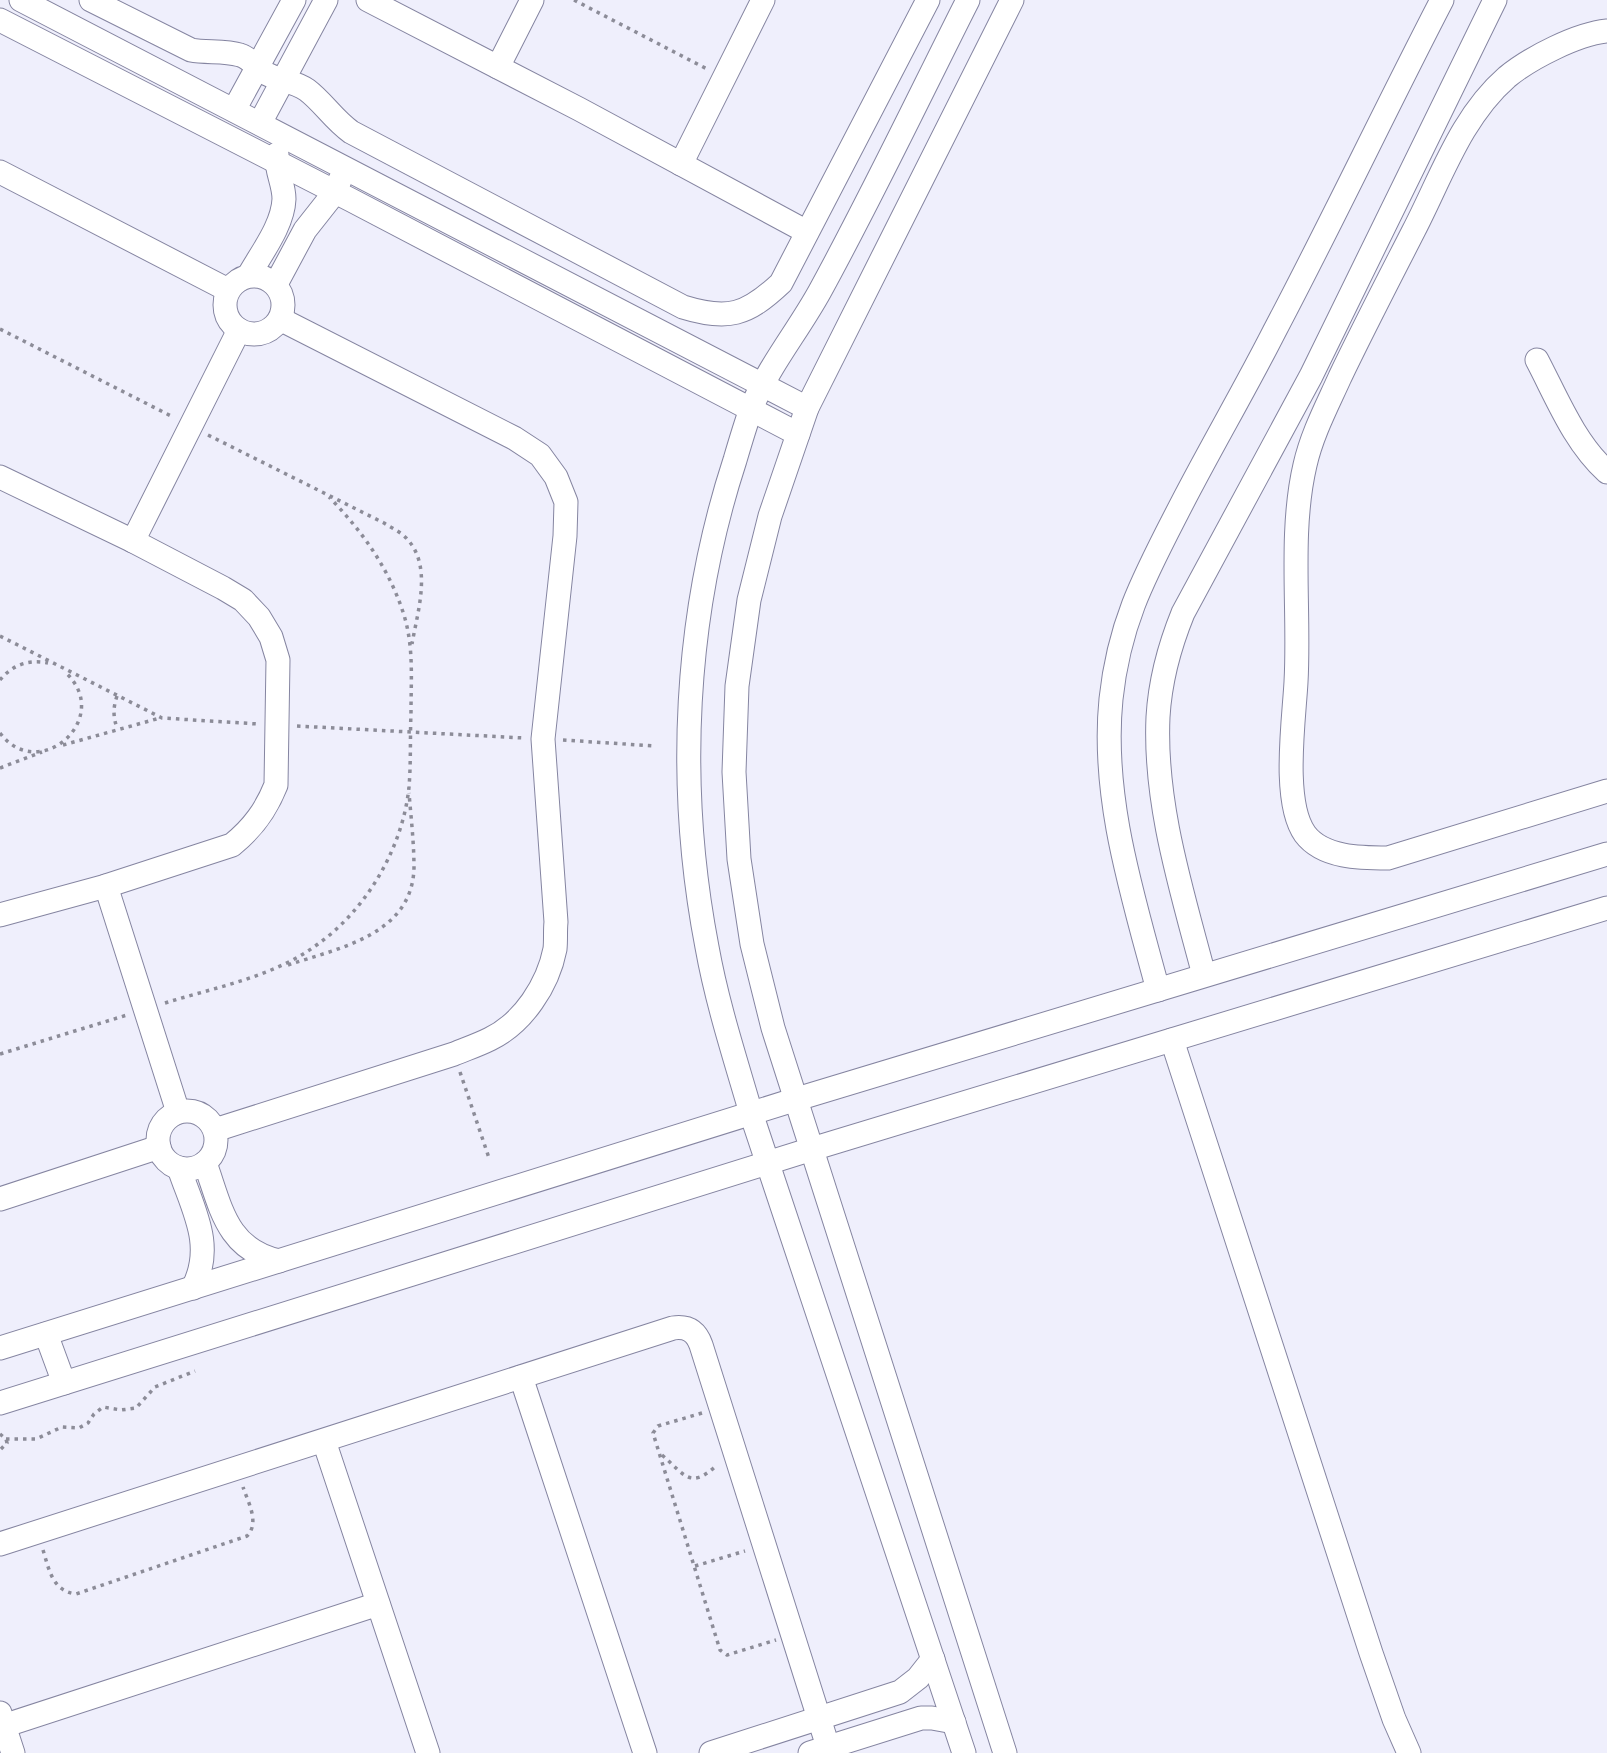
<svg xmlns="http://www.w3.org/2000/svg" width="1607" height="1753" font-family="'Crimson Pro',serif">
  <rect width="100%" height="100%" fill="#efeffc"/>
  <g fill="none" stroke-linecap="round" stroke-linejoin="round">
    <defs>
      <g id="minor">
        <polyline points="21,0 807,408"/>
        <path d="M 91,0 L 191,50 C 206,53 225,50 240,55 C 251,58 256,68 267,74 C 280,81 294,81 307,90 C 323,102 333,119 351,132 L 683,307 C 728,321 747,315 781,283 L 928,0"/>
        <polyline points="368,0 579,109 807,232"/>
        <polyline points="0,20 351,200 798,434"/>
        <path d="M 1607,31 C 1577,34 1530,58 1507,77 C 1461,117 1441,178 1414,230 C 1389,279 1364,327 1340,377 C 1327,406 1312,434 1305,465 C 1289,533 1300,612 1296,682 C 1294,720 1282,802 1305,834 C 1323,858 1361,858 1388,858 L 1607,791"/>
        <polyline points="498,67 532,0"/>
        <polyline points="234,110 294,0"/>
        <polyline points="260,123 326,0"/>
        <polyline points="681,164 763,0"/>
        <polyline points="0,172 228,290"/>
        <path d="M 249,275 C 262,252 283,225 284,199 C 284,183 275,169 277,154"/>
        <circle cx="254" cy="305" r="29"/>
        <polyline points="276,284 305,230 335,192 340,180"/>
        <path d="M 1537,360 C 1557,398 1574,442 1607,472"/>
        <path d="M 0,477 L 133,541 L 223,588 L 243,600 L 259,617 L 271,637 L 278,660 L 276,785 C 266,810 253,828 232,845 L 106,886 L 0,915"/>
        <polyline points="133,541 239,330"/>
        <polyline points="106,886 178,1112"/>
        <path d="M 1204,975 C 1182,891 1154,804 1158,717 C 1160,682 1170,645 1183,613 L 1311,376 L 1495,0"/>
        <path d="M 1158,990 C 1133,896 1101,798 1111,699 C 1119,624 1143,579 1177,513 C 1208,452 1243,393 1274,332 C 1332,222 1385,110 1442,0"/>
        <polyline points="1172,1040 1371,1653 1394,1719 1409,1753"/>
        <circle cx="187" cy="1140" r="29"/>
        <path d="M 215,1130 L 454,1054 C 466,1049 478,1045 490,1039 C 523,1023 548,985 555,949 C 556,940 555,931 556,922 L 543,739 L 565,536 L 566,502 L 556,477 L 540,455 L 514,438 L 280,319"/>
        <path d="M 205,1163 C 221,1207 226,1249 279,1261"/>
        <path d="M 179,1168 C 193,1210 215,1245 193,1288"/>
        <polyline points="0,1199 159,1147"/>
        <polyline points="46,1334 64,1383"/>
        <polyline points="0,1348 797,1099 1607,854"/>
        <polyline points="521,1377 645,1753"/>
        <polyline points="0,1403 812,1149 1607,908"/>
        <polyline points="324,1441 428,1753"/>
        <path d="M 0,1544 L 673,1328 C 687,1326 696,1331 701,1345 L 830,1753"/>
        <polyline points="0,1713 13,1753"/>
        <polyline points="0,1727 378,1604"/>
        <polyline points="711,1753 900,1692 918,1678 933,1659"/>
        <polyline points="810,1753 921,1718 932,1718 954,1722"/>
        <path d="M 964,1753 L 751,1113 C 735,1058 717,1003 707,947 C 676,786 684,616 735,460 C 740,443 745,426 751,409 C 768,367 798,331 820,291 C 872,196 919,97 968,0"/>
        <polyline points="1005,1753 773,1028 752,944 739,859 734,772 737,686 749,600 770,516 807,408 1012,0"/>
      </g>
    </defs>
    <!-- minor casing -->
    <use href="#minor" stroke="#8585a1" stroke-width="25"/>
    <!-- path -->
    <g stroke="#8c8c98" stroke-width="3.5" stroke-dasharray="3.5 5" stroke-linecap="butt">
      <polyline points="574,0 707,69"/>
      <polyline points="0,329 173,417"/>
      <path d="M 208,435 L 384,523 C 390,527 397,530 403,535 C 434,562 418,609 412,644"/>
      <polyline points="0,636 162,718 258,724"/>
      <path d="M 0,680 C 12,665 29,659 48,663"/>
      <path d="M 117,696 C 113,708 113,716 117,728"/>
      <polyline points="297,726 524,738"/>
      <path d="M 0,733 C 39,785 114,718 66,673"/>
      <polyline points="563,740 655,746"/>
      <polyline points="63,745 160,718"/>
      <polyline points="0,768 42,752"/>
      <path d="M 288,965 C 339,948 412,935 414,868 C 414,843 411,817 409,793"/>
      <path d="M 165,1003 C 216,987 274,977 318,944 C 367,909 403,847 409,787 C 411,763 410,737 411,712 C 411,678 414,645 403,612 C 388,567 362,531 329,497"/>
      <polyline points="0,1054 127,1015"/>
      <polyline points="460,1072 489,1158"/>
      <polyline points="702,1413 658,1426 653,1433 720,1650 727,1655 776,1640"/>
      <polyline points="0,1434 6,1439 7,1443 0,1450"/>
      <polyline points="6,1439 36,1439 62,1427 79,1428 88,1423 94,1414 103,1407 121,1410 136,1408 155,1387 195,1371"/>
      <path d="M 662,1455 C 685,1475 690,1490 717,1465"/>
      <path d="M 43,1550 C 49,1569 52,1591 76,1594 L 247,1536 C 260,1523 248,1502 243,1487"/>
      <polyline points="695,1566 745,1551"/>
    </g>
    <!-- minor -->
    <use href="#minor" stroke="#fff" stroke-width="23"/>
  </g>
</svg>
